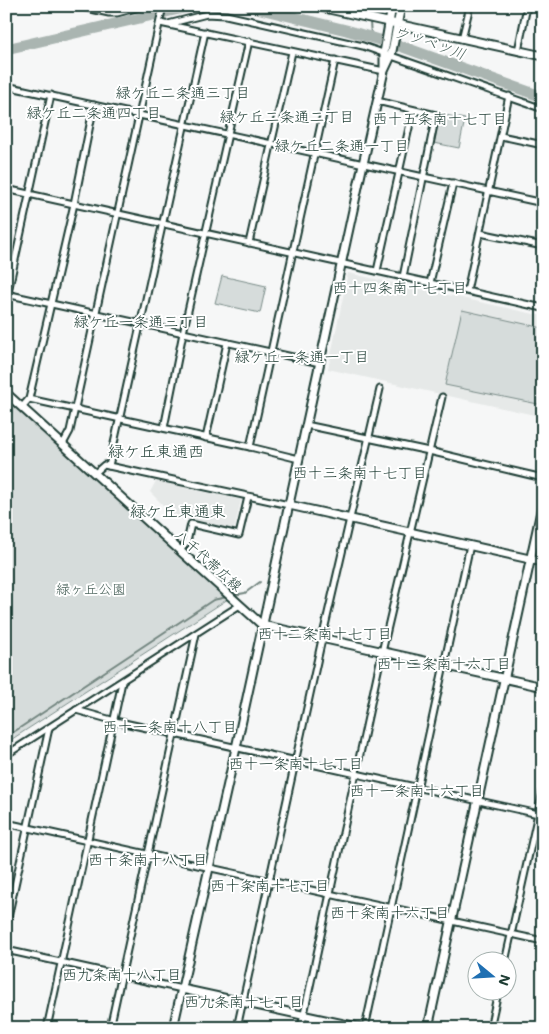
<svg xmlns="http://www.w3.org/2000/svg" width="549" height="1034" font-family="Mali,'Klee One',sans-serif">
  <rect width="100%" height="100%" fill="#f6f7f7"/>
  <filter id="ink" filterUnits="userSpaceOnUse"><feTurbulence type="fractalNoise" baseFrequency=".02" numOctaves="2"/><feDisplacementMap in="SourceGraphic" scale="10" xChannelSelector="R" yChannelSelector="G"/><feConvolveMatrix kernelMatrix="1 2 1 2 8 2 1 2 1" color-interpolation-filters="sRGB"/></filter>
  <g filter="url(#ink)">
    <!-- built -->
    <g fill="#e6e9e8">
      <polygon points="348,273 543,316 543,417 328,369"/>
      <polygon points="156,481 241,500 234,531 175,517 150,492"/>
    </g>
    <!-- green -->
    <g fill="#d6dcdb" stroke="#7a8c88">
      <polygon points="440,114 465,119 459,148 434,143"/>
      <polygon points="222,276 266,286 260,313 215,303"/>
      <polygon points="462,310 543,328 543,405 445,385"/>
      <polygon points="6,396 228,599 6,743"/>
    </g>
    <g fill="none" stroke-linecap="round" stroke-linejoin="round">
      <!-- stream -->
      <g stroke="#72857f" stroke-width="2">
        <polyline points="371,16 372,6"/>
        <polyline points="370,21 371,37"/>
        <polyline points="234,595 245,593 260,582"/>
        <polyline points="6,737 213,600 227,597"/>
      </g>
      <!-- river -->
      <g stroke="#aab5b1" stroke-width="11">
        <polyline points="249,6 346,30 403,47 543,97"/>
        <polyline points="6,49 192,6"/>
      </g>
      <defs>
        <g id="street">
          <polyline points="77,6 109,13 117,13 144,6"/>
          <polyline points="160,23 384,71"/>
          <polyline points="168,24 207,14 226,15 363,46 543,109"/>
          <polyline points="462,39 470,6"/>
          <polyline points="518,51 527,6"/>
          <polyline points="6,86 543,203"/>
          <polyline points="6,97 9,86"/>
          <polyline points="377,101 436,115 403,277"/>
          <polyline points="501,136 543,145"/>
          <polyline points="6,189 543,308"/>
          <polyline points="480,233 543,246"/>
          <polyline points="249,243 292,52"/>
          <polyline points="377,271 413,110"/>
          <polyline points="430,283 453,183"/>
          <polyline points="467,291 509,96"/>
          <polyline points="6,294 320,363"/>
          <polyline points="6,301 51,95"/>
          <polyline points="29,399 250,447 299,459"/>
          <polyline points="22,407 29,399 74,204 94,105"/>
          <polyline points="306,425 429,451 543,478"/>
          <polyline points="164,428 183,333 249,41"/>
          <polyline points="206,438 227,343"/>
          <polyline points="63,444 70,431 163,6"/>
          <polyline points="250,447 335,60"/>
          <polyline points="109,466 205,32"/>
          <polyline points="95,473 104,465 289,505"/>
          <polyline points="180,551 187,542 191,524 239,535 248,497"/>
          <polyline points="76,710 115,721 543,815"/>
          <polyline points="6,755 240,605"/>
          <polyline points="6,823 543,941"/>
          <polyline points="6,927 49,728"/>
          <polyline points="6,950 182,989"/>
          <polyline points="505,962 543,791"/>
          <polyline points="47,1028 122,682"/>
          <polyline points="110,1028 196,634"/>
          <polyline points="237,1028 322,639 380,389"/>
          <polyline points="301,1028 382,652 442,397"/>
          <polyline points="365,1028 470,545"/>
          <polyline points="490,1028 498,992"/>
        </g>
        <g id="secondary">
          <polyline points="315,6 543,56"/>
          <polyline points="384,68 384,53 392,6"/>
          <polyline points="6,393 262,625 543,687"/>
          <polyline points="289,505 543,562"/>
          <polyline points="182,989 362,1028"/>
          <polyline points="173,1028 236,748 363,164 384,71 391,56 401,6"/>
          <polyline points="428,1028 543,502"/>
        </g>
      </defs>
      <!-- street casing -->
      <use href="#street" stroke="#1f3d34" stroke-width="9"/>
      <!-- secondary casing -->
      <use href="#secondary" stroke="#1f3d34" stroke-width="11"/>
      <!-- street -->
      <use href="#street" stroke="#fff" stroke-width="5"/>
      <!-- secondary -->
      <use href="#secondary" stroke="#fff" stroke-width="7"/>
    </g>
  </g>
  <g text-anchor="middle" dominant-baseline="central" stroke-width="4" stroke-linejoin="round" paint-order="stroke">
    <!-- street labels -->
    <g font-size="14" fill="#1f3d34" stroke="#fff">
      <text transform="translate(209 560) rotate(42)">八千代帯広線</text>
    </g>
    <!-- park labels -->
    <g font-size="14" fill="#445d55" stroke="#fff">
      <text x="91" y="588">緑ヶ丘公園</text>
    </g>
    <!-- water labels -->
    <g font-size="15" font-style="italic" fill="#49615a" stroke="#fff">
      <text transform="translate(430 42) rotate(19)">ウツベツ川</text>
    </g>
    <!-- neighbourhood labels -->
    <g font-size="15" fill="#1f3d34" stroke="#fff">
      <text x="183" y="92">緑ケ丘二条通三丁目</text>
      <text x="94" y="112">緑ケ丘二条通四丁目</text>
      <text x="287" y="116">緑ケ丘二条通二丁目</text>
      <text x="440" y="118">西十五条南十七丁目</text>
      <text x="342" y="145">緑ケ丘二条通一丁目</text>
      <text x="400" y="287">西十四条南十七丁目</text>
      <text x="141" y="321">緑ケ丘一条通三丁目</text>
      <text x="302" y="356">緑ケ丘一条通一丁目</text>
      <text x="360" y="472">西十三条南十七丁目</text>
      <text x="325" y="633">西十二条南十七丁目</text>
      <text x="444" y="663">西十二条南十六丁目</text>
      <text x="170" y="726">西十一条南十八丁目</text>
      <text x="296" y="763">西十一条南十七丁目</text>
      <text x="417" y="790">西十一条南十六丁目</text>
      <text x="148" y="859">西十条南十八丁目</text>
      <text x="270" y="885">西十条南十七丁目</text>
      <text x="390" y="912">西十条南十六丁目</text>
      <text x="122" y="974">西九条南十八丁目</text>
      <text x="244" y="1001">西九条南十七丁目</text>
    </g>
    <!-- quarter labels -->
    <g font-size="16" fill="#1f3d34" stroke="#fff">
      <text x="156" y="450">緑ケ丘東通西</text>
      <text x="178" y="510">緑ケ丘東通東</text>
    </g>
  </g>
  <!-- margin -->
  <rect width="549" height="1034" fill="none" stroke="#fff" stroke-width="25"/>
  <rect x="12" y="12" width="524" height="1009" fill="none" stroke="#1f3d34" stroke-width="2" filter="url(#ink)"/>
  <!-- north arrow -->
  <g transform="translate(492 976) rotate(108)"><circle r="24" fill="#ffffff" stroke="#a5b1ae"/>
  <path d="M0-4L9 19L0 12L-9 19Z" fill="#1f6fb2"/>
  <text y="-8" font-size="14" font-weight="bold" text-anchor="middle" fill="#1f3d34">N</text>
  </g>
</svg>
